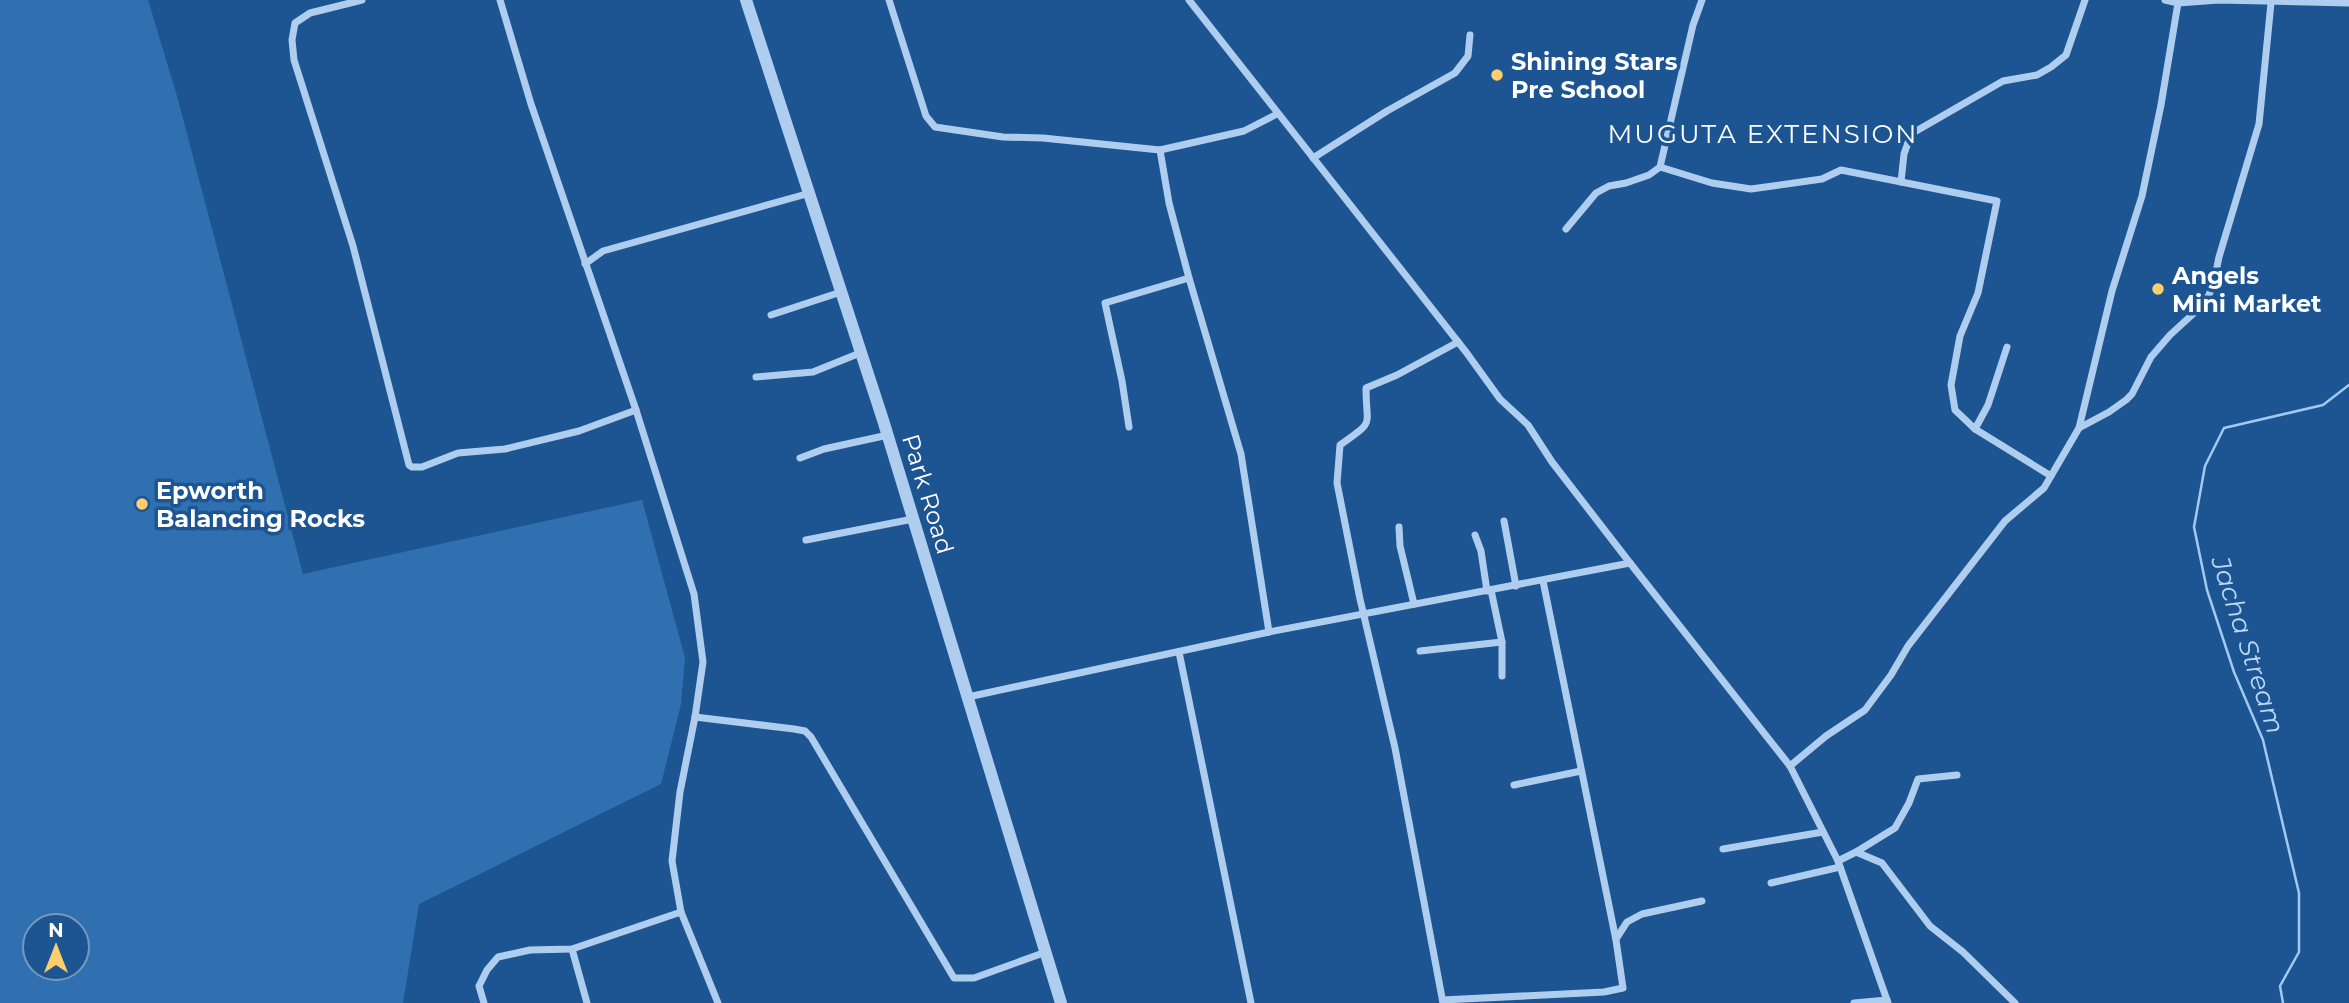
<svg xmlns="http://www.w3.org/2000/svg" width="2349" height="1003" font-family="Montserrat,sans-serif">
  <rect width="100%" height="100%" fill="#1d5593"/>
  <!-- green -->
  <path fill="#3070b1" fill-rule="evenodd" d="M 0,0 L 148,0 L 177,96 L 303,574 L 642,500 L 685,658 L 681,704 L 661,784 L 419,904 L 403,1003 L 0,1003 ZM 35,926 L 77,926 L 77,968 L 35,968 Z"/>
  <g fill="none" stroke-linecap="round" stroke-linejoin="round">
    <!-- stream -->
    <polyline stroke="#a2c9f0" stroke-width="2.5" points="2283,1003 2280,986 2299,952 2299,893 2263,740 2234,672 2207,590 2194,527 2205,466 2224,428 2323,405 2349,385"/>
    <!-- minor -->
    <g stroke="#afceef" stroke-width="7">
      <polyline points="362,0 310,13 295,23 292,40 294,60 353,246 409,465 412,467 422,467 458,453 505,449 579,431 636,410"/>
      <polyline points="500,0 531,104 636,410 694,594 703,662 695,717 680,792 672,861 681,912 718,1003"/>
      <polyline points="889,0 926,116 935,127 1003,137 1043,138 1160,150 1244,131 1277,114"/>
      <polyline points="1189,0 1466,352 1500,399 1528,425 1552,462 1630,563 1790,766 1838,861 1888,1003"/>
      <polyline points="2165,0 2178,3 2219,0 2349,3"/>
      <polyline points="1160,150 1169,203 1189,278 1241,454 1269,632"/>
      <polyline points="1313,158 1387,111 1455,73 1468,56 1470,35"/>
      <polyline points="1660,167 1712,183 1751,189 1822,179 1841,170 1997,201 1978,293 1960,336 1951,385 1955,410 1975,429 2051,476"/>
      <polyline points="1901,182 1904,154 1911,134 2003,81 2037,75 2051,67 2066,55 2085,0"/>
      <polyline points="1566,229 1596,193 1609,186 1626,183 1649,175 1660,167 1693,25 1702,0"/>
      <polyline points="585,264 603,251 810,193"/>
      <polyline points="771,315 841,292"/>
      <polyline points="756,377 813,372 860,353"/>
      <polyline points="1129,427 1122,381 1105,303 1189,278"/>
      <polyline points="2079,428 2112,291 2142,196 2161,105 2178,3"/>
      <polyline points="1975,429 1988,405 2007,347"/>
      <polyline points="800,458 824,449 888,435"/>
      <polyline points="1504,521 1516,586"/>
      <polyline points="1399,527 1400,546 1414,604"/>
      <polyline points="1475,535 1481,551 1487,591"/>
      <polyline points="806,540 913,519"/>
      <polyline points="1491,590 1502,642 1502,676"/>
      <polyline points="1420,651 1502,642"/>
      <polyline points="1179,652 1251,1003"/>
      <polyline points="968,697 1269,632 1630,563"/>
      <polyline points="695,717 794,729 805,731 811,737 954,978 974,978 1046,952"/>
      <polyline points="1790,766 1826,736 1865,710 1891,675 1908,646 2005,521 2044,488 2079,428 2109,412 2126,400 2132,394 2151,357 2170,335 2205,303 2213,286 2219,257 2259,124 2271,3"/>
      <polyline points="1514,785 1581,771"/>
      <polyline points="1723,849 1823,832"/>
      <polyline points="1856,852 1895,828 1909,803 1918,779 1957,775"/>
      <polyline points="1838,861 1856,852 1882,863 1930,926 1963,952 2015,1003"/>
      <polyline points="1771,883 1840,867"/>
      <polyline points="1616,939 1627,922 1642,914 1702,901"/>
      <polyline points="572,949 587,1003"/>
      <polyline points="1443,1000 1604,992 1623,988 1616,940 1543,581"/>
      <polyline points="484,1003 479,986 487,970 498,957 530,950 572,949 681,912"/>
      <path d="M 1443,1003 L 1395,748 L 1360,599 L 1337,483 L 1340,445 C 1376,420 1366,428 1366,388 L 1397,375 L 1458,342"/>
      <polyline points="1854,1003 1887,1000"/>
    </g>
    <!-- tertiary -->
    <polyline stroke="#afceef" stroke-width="12" points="746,0 883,420 1061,1003"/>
  </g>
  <!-- markers -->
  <g fill="#fece6d" stroke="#1d5593" stroke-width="2.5">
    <circle cx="1497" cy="75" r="7"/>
    <circle cx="2158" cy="289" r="7"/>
    <circle cx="142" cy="504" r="7"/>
  </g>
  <g text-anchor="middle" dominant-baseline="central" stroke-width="7" stroke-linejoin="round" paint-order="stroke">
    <!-- poi labels -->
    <g font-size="24" font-weight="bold" fill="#fff" stroke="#1d5593" text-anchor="start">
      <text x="1511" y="61">Shining Stars<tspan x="1511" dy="28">Pre School</tspan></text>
      <text x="2172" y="275">Angels<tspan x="2172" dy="28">Mini Market</tspan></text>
      <text x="156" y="490">Epworth<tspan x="156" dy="28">Balancing Rocks</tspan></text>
    </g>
    <!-- street labels -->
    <g font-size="24" fill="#fff" stroke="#1d5593">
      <text transform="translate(928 494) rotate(73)">Park Road</text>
    </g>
    <!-- neighbourhood labels -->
    <g font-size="26" letter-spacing="2" fill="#fff" stroke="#1d5593">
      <text x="1763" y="134">MUGUTA EXTENSION</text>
    </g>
    <!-- water labels -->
    <g font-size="26" font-style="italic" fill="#bbd8f5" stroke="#1d5593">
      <text transform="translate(2248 645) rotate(72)">Jacha Stream</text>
    </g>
  </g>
  <!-- north arrow -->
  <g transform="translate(56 947)"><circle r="33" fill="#1d5593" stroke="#7799be" stroke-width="2"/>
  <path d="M0-5L12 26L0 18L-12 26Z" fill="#fece6d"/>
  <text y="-10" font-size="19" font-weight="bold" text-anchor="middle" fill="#ffffff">N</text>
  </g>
</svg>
